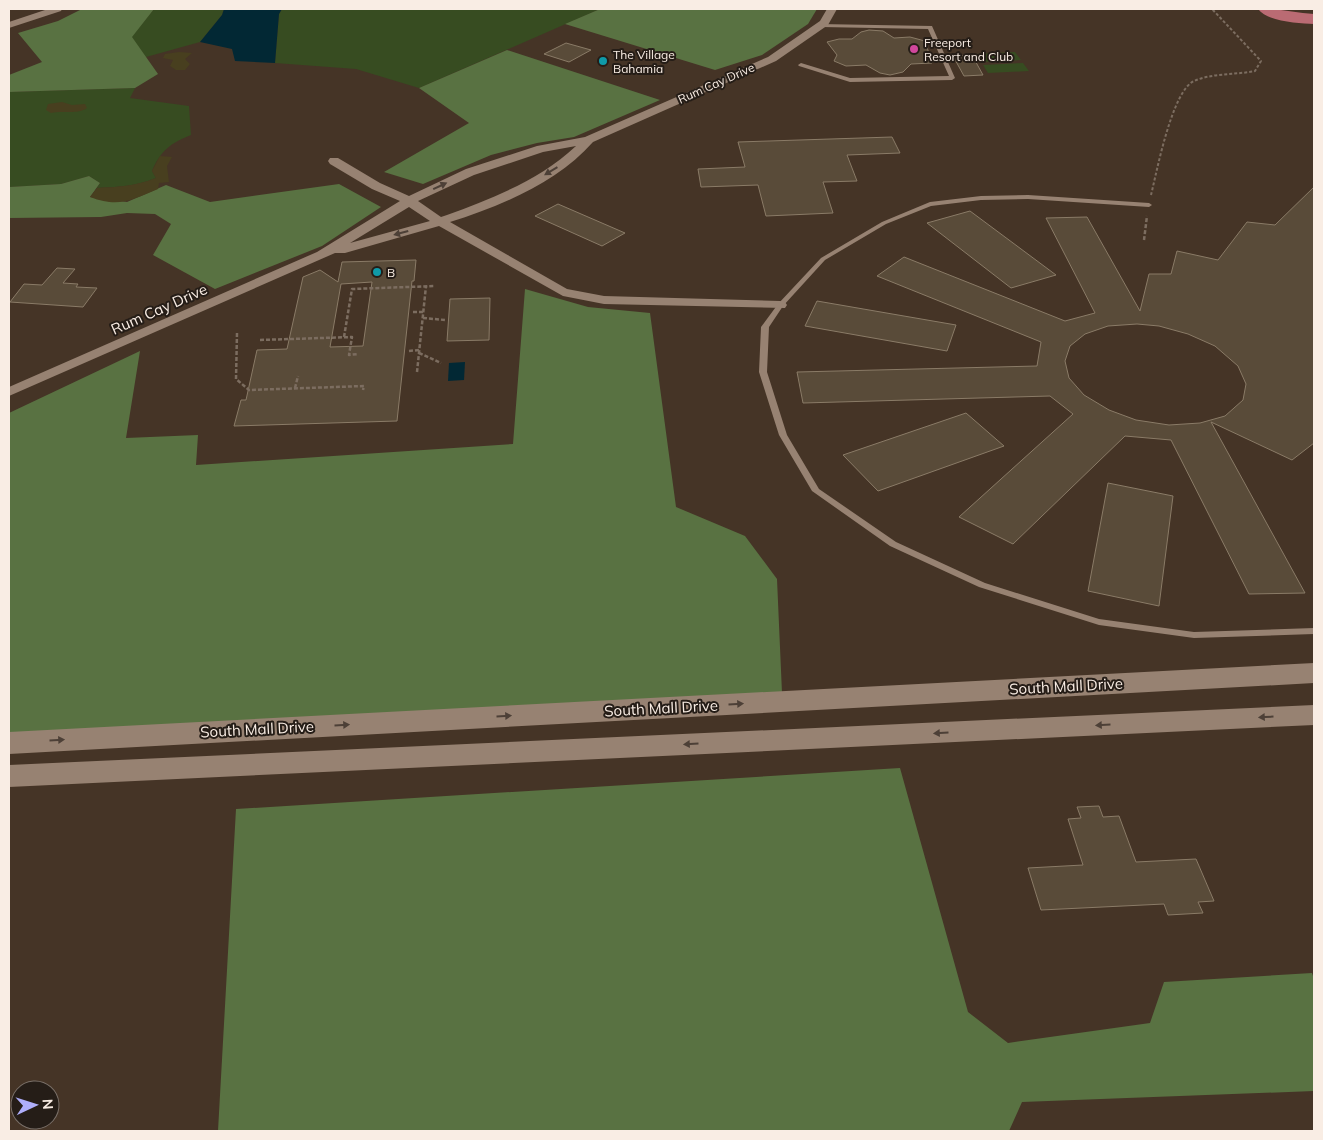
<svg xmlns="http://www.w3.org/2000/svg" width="1323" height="1140" font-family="Mulish,sans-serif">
  <rect width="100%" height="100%" fill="#453426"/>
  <!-- green -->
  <g fill="#374c21">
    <polygon points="154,9 224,9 222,15 200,42 146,57 131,37"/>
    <polygon points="282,9 600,9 419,88 356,69 275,63 279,14"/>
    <polygon points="1015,52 1021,60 981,62 975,54"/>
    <polygon points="1023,63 1029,71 988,73 983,65"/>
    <path d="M 135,88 L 130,98 L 189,106 L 191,135 C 171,143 161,150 152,171 L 156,178 C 137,186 118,187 97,188 L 100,183 L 89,176 L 61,184 L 9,187 L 9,92 Z"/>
  </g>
  <!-- forest -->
  <g fill="#597242">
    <polygon points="82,9 154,9 132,37 158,74 135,88 9,92 9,75 42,62 18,33 58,21"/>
    <polygon points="600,9 817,9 808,24 762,55 715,70 565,24"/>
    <polygon points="507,50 660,100 574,137 537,143 491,155 423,184 384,172 469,123 419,88"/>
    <polygon points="89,176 100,183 90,197 127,202 166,185 210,202 339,184 381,207 322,246 215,289 153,255 171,224 155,214 127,213 101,217 9,218 9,187 61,184"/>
    <polygon points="525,289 588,307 650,313 676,507 745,536 777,579 782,693 9,735 9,413 140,351 126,438 198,435 196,465 513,444"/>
    <polygon points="900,768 968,1012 1008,1043 1150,1023 1164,982 1312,973 1314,979 1314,1091 1022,1102 1009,1131 218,1131 236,809"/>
  </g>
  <!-- sand -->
  <g fill="#483f1f">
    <polygon points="179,52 192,53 185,59 190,64 185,70 176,70 170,66 173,60 163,58 165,54"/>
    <path d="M 62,102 L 72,105 L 85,104 L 87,108 C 78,115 62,110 51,113 L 46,110 L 48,104 Z"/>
    <path d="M 160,156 L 172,157 L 167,166 L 169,182 L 159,183 L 158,189 C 131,200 119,208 90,197 L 97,188 C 117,187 136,186 156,178 L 152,171 Z"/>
  </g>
  <!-- water -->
  <g fill="#022834">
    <polygon points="224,9 282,9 279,14 275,63 235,61 232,49 200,42 222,15"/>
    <polygon points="465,362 464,380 448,381 449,363"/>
  </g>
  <!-- building -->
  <g fill="#594b39" stroke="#8a7b67" fill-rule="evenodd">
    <polygon points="869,30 883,31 894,38 910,37 925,41 932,63 911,64 903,72 890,75 880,73 866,65 846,66 834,61 837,55 827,42 839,39 852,39 861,32"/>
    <polygon points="566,43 591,50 569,62 544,54"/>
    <polygon points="972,55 983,75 964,76 953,56"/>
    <polygon points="892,137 900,153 847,155 857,181 823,182 833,213 766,216 758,185 701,187 698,169 745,167 738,142"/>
    <path d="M 1314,187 L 1314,443 L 1292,460 L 1211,422 L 1305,593 L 1249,594 L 1171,440 L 1125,436 L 1013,544 L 959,517 L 1073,414 L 1050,396 L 803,403 L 797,372 L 1037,366 L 1041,342 L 877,276 L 904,257 L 1065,321 L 1095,313 L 1046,218 L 1087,217 L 1140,311 L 1149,274 L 1171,274 L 1177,251 L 1218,260 L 1247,222 L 1275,225 ZM 1137,324 L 1159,326 L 1188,334 L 1215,346 L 1238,366 L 1246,384 L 1243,400 L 1225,416 L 1200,423 L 1169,425 L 1136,420 L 1109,410 L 1084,395 L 1069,378 L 1065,361 L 1070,346 L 1085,334 L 1108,326 Z"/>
    <polygon points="558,204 625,233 602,246 535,216"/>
    <polygon points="970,211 1056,275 1011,288 927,223"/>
    <path d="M 416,260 L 414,281 L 412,281 L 397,421 L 234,426 L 241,400 L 246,400 L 257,350 L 287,349 L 303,277 L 320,270 L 338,282 L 342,262 ZM 372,282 L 363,346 L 330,347 L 341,284 Z"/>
    <polygon points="57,268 75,269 63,283 78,284 76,287 97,288 83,307 10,302 24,284 42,285"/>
    <polygon points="490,298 489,340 447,341 450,299"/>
    <polygon points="817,301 956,325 947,351 805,326"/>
    <polygon points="966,413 1004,446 878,491 843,455"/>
    <polygon points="1108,483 1173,496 1159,606 1088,591"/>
    <polygon points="1099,806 1103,817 1119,816 1136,862 1196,859 1214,901 1198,902 1203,913 1168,915 1164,904 1041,910 1028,868 1083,865 1068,819 1081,818 1077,807"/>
  </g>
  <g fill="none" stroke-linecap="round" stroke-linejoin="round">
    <!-- path-far1 -->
    <path stroke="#7c6d60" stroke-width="2" stroke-dasharray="3 2" stroke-linecap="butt" d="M 1151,195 C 1157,171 1172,91 1194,81 C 1212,73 1235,75 1255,71 L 1261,61 L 1212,9"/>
    <!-- path -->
    <g stroke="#7c6d60" stroke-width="2.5" stroke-dasharray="4 2" stroke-linecap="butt">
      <polyline points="1144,240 1147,216"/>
      <polyline points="413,312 423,312"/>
      <polyline points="423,318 445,320"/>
      <polyline points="237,333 236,379 249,390 364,386 363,390"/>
      <polyline points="344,337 352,289 435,286"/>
      <polyline points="260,340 352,337 349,355 358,354"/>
      <polyline points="409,351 419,350"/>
      <polyline points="419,353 441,363"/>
      <polyline points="417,372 426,286"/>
      <polyline points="295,388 298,376"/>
    </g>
    <!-- lane -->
    <g fill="#978272" fill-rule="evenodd">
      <polygon points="819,24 932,26 955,78 952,80 850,82 799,66 798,65 801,63 850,78 949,76 928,29 821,27 818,25"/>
      <polygon points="1028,195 1149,203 1152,205 1149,207 1028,199 981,200 931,206 886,224 825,260 783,306 769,327 767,372 787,435 819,489 896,542 985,583 1099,619 1194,632 1314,628 1314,634 1194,638 1099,625 979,587 890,546 812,491 779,435 759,372 761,327 778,304 821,258 882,222 930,202 981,196"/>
    </g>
    <!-- street -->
    <g fill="#978272" fill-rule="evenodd">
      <polygon points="48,9 62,9 61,11 9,28 9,22"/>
      <path d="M 827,9 L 837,9 L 828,25 L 776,61 L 593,142 C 558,182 501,206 450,222 L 567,289 L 604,296 L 780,301 L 785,302 L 787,305 L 785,308 L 604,304 L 563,296 L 439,226 L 345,253 L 335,253 L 9,396 L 9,387 L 317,252 L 400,201 L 372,189 L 330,164 L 328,161 L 330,158 L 338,158 L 380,183 L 409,196 L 466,169 L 537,146 L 585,137 L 768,57 L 820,21 ZM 576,146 C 540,180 493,198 447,215 L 441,217 L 418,201 L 474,175 L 543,152 ZM 409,207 L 430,221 L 350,243 Z"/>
    </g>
    <!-- secondary -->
    <g fill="#978272" fill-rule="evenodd">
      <polygon points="1314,663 1314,683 9,754 9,732"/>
      <polygon points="1314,705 1314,725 9,787 9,765"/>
    </g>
    <!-- primary -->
    <path fill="#ba6b73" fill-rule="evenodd" d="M 1258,9 C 1277,8 1295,13 1314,14 L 1314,24 C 1299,23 1268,22 1258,9 Z"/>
  </g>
  <!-- one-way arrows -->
  <defs><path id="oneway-solid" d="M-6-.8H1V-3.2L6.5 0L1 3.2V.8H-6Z" transform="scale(1.25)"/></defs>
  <g fill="#4d4037">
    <use href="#oneway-solid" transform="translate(551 171) rotate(149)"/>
    <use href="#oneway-solid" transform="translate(440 186) rotate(-25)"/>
    <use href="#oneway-solid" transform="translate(401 233) rotate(165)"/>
    <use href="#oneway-solid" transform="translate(736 704) rotate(-3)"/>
    <use href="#oneway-solid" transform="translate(504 716) rotate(-3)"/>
    <use href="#oneway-solid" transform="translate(1266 717) rotate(177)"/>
    <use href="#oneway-solid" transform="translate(342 725) rotate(-3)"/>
    <use href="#oneway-solid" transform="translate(1103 725) rotate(177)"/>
    <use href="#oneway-solid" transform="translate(941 733) rotate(177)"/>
    <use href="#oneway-solid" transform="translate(57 740) rotate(-3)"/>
    <use href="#oneway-solid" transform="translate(691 744) rotate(177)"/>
  </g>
  <!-- markers -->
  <circle fill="#d1479c" stroke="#251d17" stroke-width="2" cx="914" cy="49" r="5"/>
  <g fill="#0f9aa8" stroke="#251d17" stroke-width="2">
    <circle cx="603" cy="61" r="5"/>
    <circle cx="377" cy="272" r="5"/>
  </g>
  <g text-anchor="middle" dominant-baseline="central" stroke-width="4" stroke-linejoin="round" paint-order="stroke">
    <!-- far-poi labels -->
    <g font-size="12" fill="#f9ede4" stroke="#251d17" text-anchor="start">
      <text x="924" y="42">Freeport<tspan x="924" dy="14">Resort and Club</tspan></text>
      <text x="613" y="54">The Village<tspan x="613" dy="14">Bahamia</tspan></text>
      <text x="387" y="272">B</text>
    </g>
    <!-- far-street labels -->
    <g font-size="12" fill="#f9ede4" stroke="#251d17">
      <text transform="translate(716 83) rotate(-24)">Rum Cay Drive</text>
    </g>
    <!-- street labels -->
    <g font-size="15" fill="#f9ede4" stroke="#251d17">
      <text transform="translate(159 309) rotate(-24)">Rum Cay Drive</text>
      <text transform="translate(1066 686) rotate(-3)">South Mall Drive</text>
      <text transform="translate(661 708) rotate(-3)">South Mall Drive</text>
      <text transform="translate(257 729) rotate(-3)">South Mall Drive</text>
    </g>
  </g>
  <!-- border -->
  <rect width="1323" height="1140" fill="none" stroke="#f9ede4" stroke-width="20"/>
  <!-- north arrow -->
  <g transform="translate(35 1105) rotate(86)"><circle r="24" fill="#251d17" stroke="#7a7069"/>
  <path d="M0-4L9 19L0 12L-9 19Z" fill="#afaefa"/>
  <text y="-8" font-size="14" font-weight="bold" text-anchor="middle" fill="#f9ede4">N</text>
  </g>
</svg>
